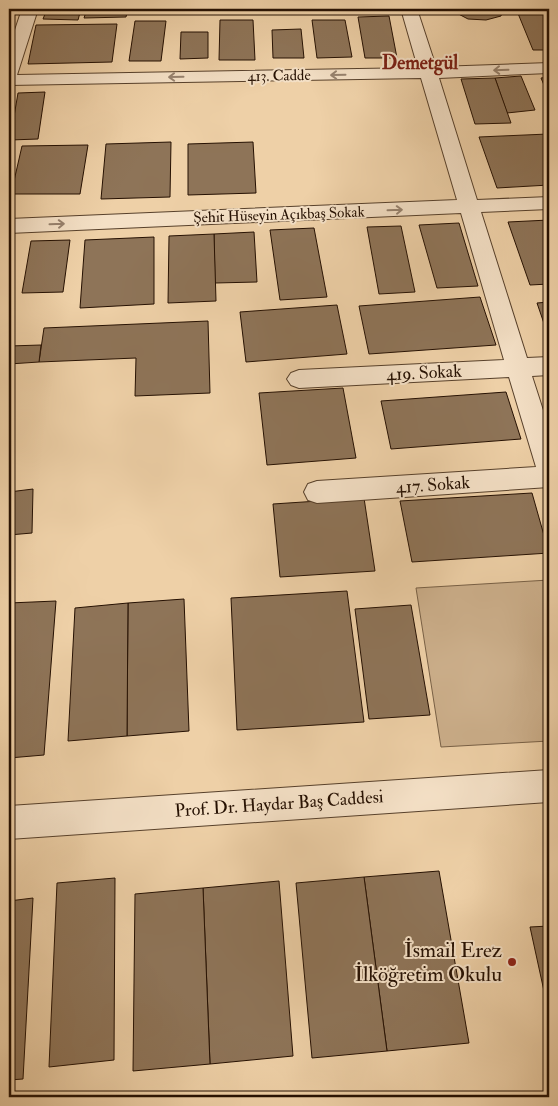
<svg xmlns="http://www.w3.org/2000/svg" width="558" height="1106" font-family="'IM FELL Double Pica',serif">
  <rect width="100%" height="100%" fill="#eed0a7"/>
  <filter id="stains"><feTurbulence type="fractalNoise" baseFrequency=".004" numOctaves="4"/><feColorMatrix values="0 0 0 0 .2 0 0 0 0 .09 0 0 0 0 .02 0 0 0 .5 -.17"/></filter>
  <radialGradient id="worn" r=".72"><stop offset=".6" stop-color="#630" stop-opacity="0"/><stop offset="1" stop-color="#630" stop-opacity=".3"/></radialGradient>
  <!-- green -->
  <polygon fill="#ccaf8b" stroke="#786046" points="549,580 549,741 441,747 416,588"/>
  <!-- building -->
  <g fill="#8e7458" stroke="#251002">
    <polygon points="47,9 81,9 78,20 43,19"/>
    <polygon points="87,9 128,9 126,17 84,18"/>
    <polygon points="128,9 172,9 171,13 127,14"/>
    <polygon points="184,9 218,9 218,12 184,13"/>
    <polygon points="218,9 255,9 255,11 218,12"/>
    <polygon points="273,9 303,9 303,12 273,13"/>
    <polygon points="449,9 503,9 501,16 486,20 468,19"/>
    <polygon points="517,11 549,11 549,50 533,50"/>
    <polygon points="389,16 397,58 365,58 358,17"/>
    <polygon points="220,20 253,20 255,60 219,60"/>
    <polygon points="312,20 345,20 352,57 317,58"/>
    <polygon points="135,21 166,21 161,61 129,61"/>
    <polygon points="117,24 112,62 28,64 36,25"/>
    <polygon points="301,29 304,58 273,58 272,30"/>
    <polygon points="181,32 208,32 208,58 180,59"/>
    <polygon points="521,76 535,110 507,113 495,78"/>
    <polygon points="549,77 549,97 541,78"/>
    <polygon points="495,78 511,123 475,124 461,79"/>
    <polygon points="45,92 38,139 10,140 18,93"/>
    <polygon points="548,134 549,185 497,188 479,137"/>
    <polygon points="171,142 170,197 101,199 106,144"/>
    <polygon points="253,142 256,193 188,195 188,144"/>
    <polygon points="88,145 80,194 11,194 22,146"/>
    <polygon points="549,220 549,284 530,285 508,222"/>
    <polygon points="459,223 478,286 437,288 419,225"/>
    <polygon points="401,226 415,292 379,294 367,227"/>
    <polygon points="314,228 327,297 280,300 270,230"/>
    <polygon points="254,232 257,282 215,283 214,234"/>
    <polygon points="214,234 216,301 168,303 169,236"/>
    <polygon points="154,237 154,304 80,308 85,240"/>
    <polygon points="70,240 63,292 22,293 31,241"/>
    <polygon points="480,297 496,345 369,354 359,306"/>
    <polygon points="549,302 549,338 537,303"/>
    <polygon points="337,305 347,354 246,362 240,312"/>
    <polygon points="208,321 210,393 135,396 136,358 39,362 44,328"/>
    <polygon points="41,345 39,362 9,364 9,346"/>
    <polygon points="343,388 356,458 267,465 259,393"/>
    <polygon points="506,392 521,439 391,449 381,401"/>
    <polygon points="33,489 32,533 9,535 9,492"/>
    <polygon points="532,493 549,553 412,562 400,501"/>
    <polygon points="364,498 375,571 280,577 273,504"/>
    <polygon points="347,591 364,722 237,730 231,598"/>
    <polygon points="184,599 189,731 127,736 128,603"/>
    <polygon points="56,601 44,755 9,758 9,603"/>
    <polygon points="128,603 127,736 68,741 75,608"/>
    <polygon points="411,605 430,715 369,719 355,609"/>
    <polygon points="439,871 469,1043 387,1051 364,877"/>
    <polygon points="364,877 387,1051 312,1058 296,883"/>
    <polygon points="115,878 114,1060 49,1067 57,883"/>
    <polygon points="279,881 293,1056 210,1064 203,888"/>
    <polygon points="203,888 210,1064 133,1071 135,894"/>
    <polygon points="33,898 23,1079 9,1080 9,901"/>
    <polygon points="549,926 549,1014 530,927"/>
  </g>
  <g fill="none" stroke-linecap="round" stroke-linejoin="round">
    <defs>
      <g id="minor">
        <polygon points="22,9 38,9 17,75 418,68 401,9 417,9 436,67 549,63 549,73 439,78 477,200 549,197 549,209 481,212 527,358 549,357 549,375 532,376 549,429 549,487 317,503 308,500 304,492 308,484 317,481 536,467 509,377 299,388 291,385 287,379 291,373 299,370 504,360 461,213 9,233 9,219 457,200 421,78 9,85 9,48"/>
        <polygon points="549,770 549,802 9,839 9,806"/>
      </g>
    </defs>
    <!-- minor casing -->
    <use href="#minor" stroke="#57402b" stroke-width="2"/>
    <!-- minor -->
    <use href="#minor" fill="#f4e0c6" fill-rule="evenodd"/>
  </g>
  <!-- one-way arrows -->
  <defs><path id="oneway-shaft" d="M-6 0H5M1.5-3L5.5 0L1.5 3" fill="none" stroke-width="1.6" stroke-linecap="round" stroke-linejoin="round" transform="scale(1.25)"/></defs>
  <g stroke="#97826e">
    <use href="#oneway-shaft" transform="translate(501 70) rotate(178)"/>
    <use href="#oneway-shaft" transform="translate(338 75) rotate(179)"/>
    <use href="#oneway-shaft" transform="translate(176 77) rotate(179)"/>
    <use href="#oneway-shaft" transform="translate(395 210) rotate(-2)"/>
    <use href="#oneway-shaft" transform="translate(57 224) rotate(-2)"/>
  </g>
  <!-- markers -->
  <circle fill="#8f2418" stroke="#f4e0c6" stroke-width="2" cx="512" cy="962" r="5"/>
  <g text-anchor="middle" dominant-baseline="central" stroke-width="4" stroke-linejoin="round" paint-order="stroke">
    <!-- far-street labels -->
    <g font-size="15" fill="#251002" stroke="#f4e0c6">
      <text transform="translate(279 76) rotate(-1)">413. Cadde</text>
      <text transform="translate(279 215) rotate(-2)">Şehit Hüseyin Açıkbaş Sokak</text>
    </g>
    <!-- street labels -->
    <g font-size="18" fill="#251002" stroke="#f4e0c6">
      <text transform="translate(424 373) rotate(-3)">419. Sokak</text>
      <text transform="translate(433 485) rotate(-4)">417. Sokak</text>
      <text transform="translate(279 804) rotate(-4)">Prof. Dr. Haydar Baş Caddesi</text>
    </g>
    <!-- far-district labels -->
    <g font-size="19" font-weight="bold" fill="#7a1f14" stroke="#f4e0c6">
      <text x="420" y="63">Demetgül</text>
    </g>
    <!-- near-poi labels -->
    <g font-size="21" fill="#251002" stroke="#f4e0c6" text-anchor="end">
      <text x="502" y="950">İsmail Erez<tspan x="502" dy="24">İlköğretim Okulu</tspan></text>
    </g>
  </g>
  <!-- margin -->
  <rect width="558" height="1106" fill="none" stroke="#eed0a7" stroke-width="30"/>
  <rect x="10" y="10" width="538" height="1086" fill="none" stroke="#251002" stroke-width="2.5"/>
  <rect x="15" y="15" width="528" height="1076" fill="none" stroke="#251002"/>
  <rect width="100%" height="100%" filter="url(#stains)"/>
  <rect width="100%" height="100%" fill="url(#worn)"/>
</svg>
